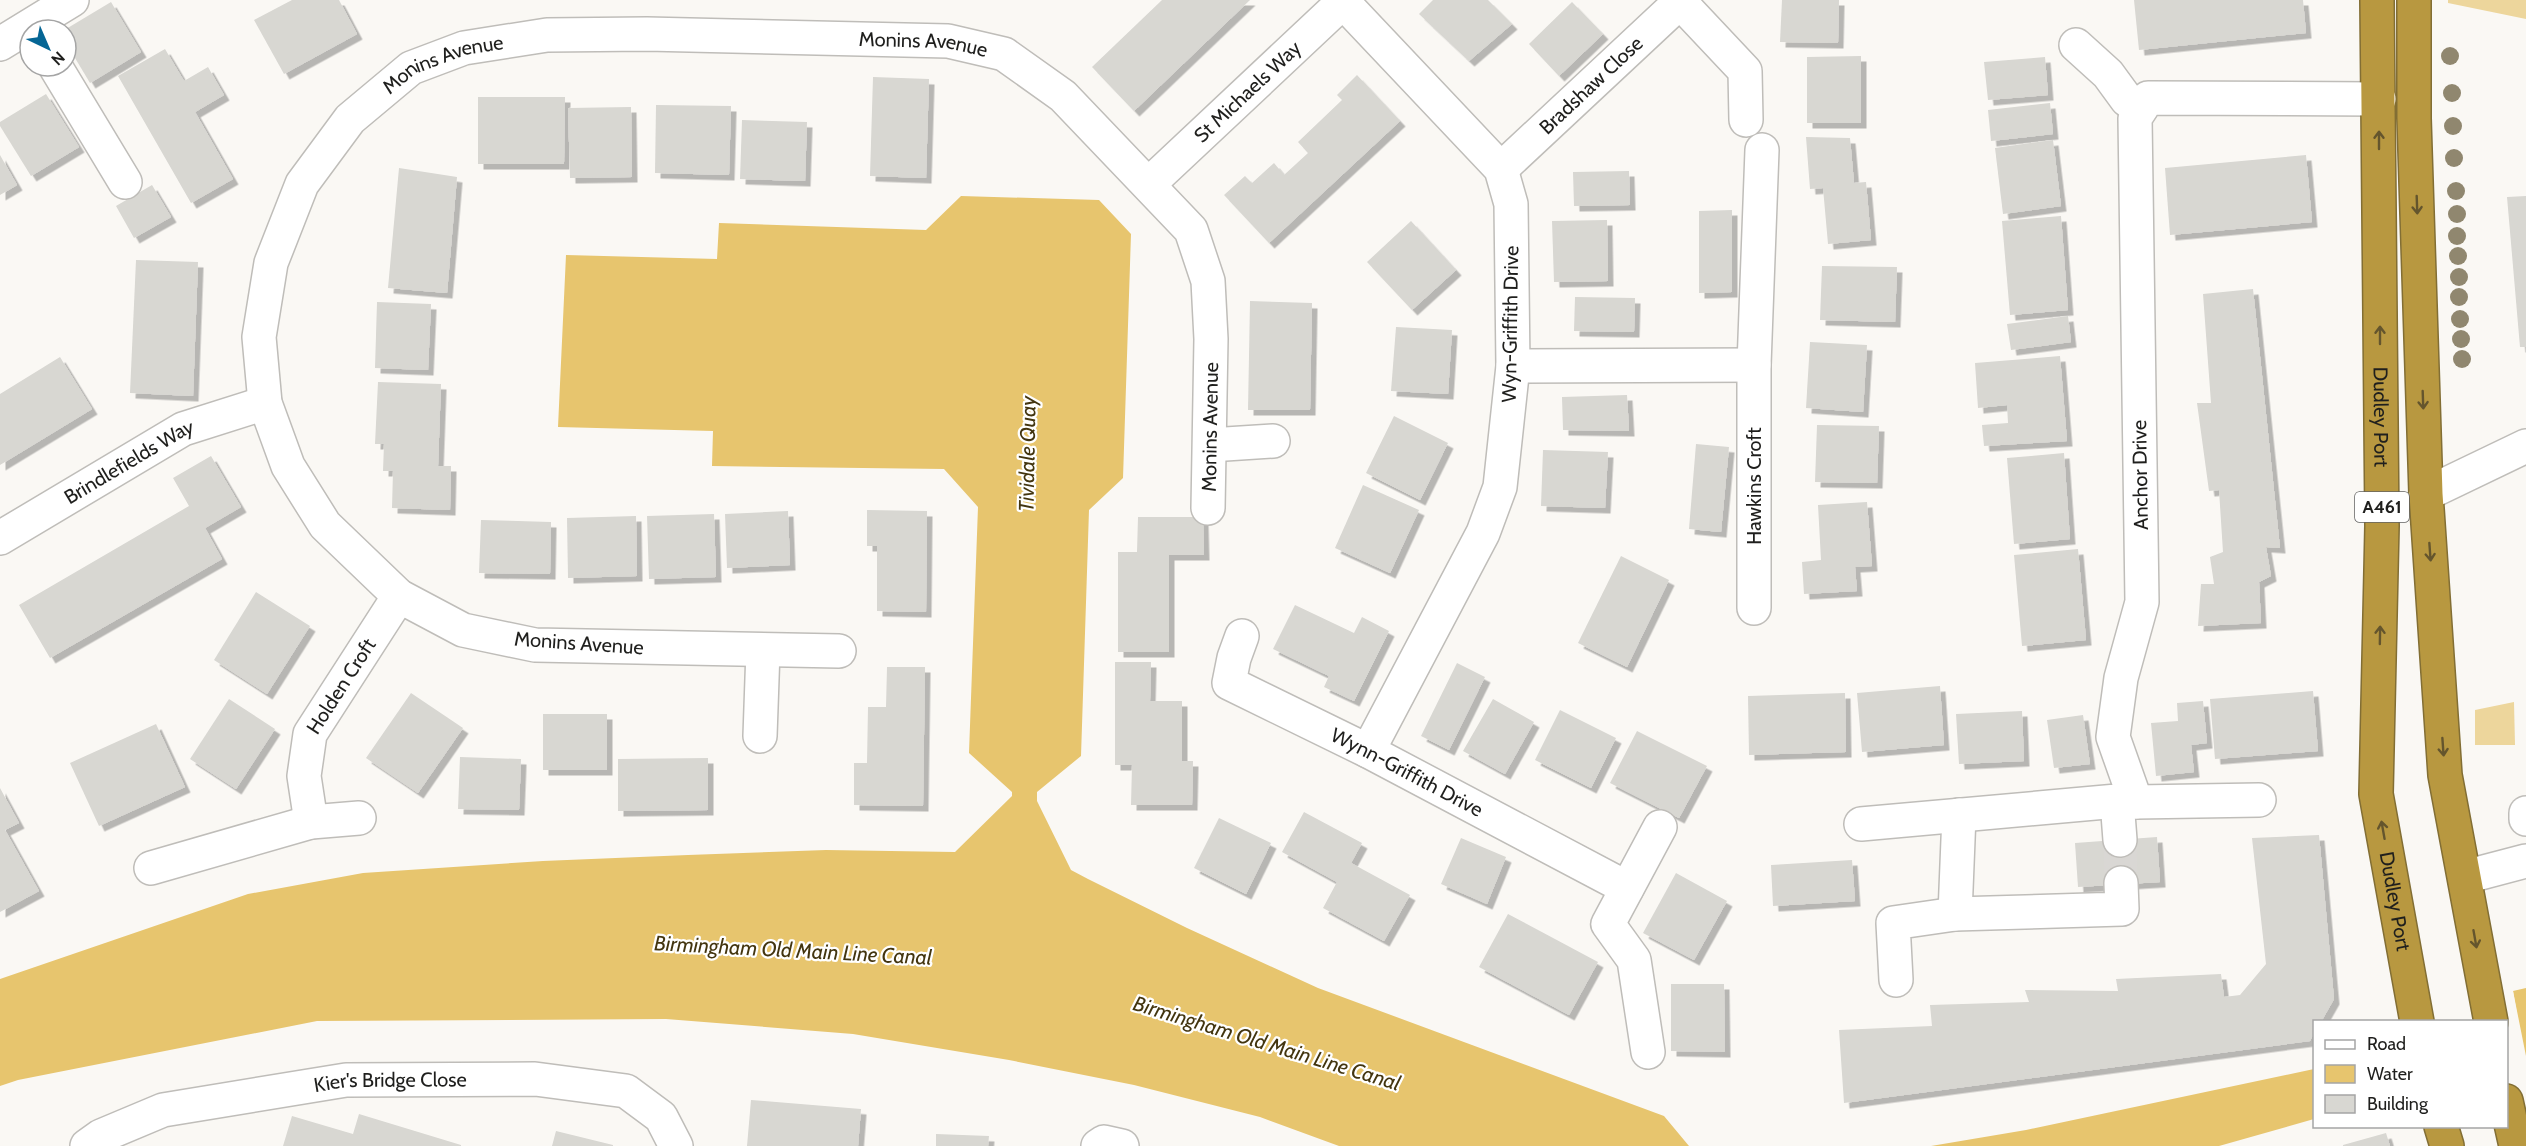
<svg xmlns="http://www.w3.org/2000/svg" width="2526" height="1146" font-family="Cabin,sans-serif">
  <defs>
    <filter id="shadow"><feDropShadow dx="5.5" dy="5.5" stdDeviation="0" flood-color="#0004"/></filter>
  </defs>
  <rect width="100%" height="100%" fill="#faf8f4"/>
  <!-- green -->
  <g fill="#edd69c">
    <polygon points="2448,0 2526,0 2526,19 2448,3"/>
    <polygon points="2514,702 2515,745 2475,745 2475,710"/>
  </g>
  <!-- water -->
  <g fill="#e7c56e">
    <polygon points="961,196 1099,200 1131,234 1123,478 1089,510 1081,756 1037,792 1037,801 1071,870 1088,879 1187,928 1318,988 1664,1116 1689,1146 1339,1146 1260,1117 1134,1085 1009,1060 853,1034 666,1019 317,1021 18,1080 0,1086 0,979 248,894 363,873 543,861 688,855 826,850 955,852 1012,796 1012,792 969,753 978,507 944,469 712,466 713,431 558,427 566,255 717,259 719,223 926,230"/>
    <polygon points="2526,988 2526,1066 2513,991"/>
    <polygon points="2314,1069 2314,1119 2219,1146 1931,1146 2026,1130"/>
  </g>
  <!-- pier -->
  <polygon fill="#faf8f4" points="2510,991 2513,991 2526,1056 2526,1069 2506,1073 2506,1026 2517,1024"/>
  <!-- building -->
  <g fill="#d8d7d2" filter="url(#shadow)">
    <polygon points="292,0 339,0 357,34 284,74 254,20"/>
    <polygon points="1162,0 1250,0 1134,111 1092,67"/>
    <polygon points="1433,0 1488,0 1512,24 1469,61 1419,14"/>
    <polygon points="1782,0 1839,0 1838,43 1780,42"/>
    <polygon points="2134,0 2303,0 2306,33 2139,50"/>
    <polygon points="111,2 141,52 90,83 66,43 66,29"/>
    <polygon points="1572,2 1603,34 1559,76 1529,44"/>
    <polygon points="165,49 184,81 208,67 224,95 195,112 233,179 191,203 118,76"/>
    <polygon points="1861,56 1861,123 1807,123 1807,57"/>
    <polygon points="2045,57 2048,95 1988,100 1984,62"/>
    <polygon points="1357,75 1400,121 1269,243 1224,195 1245,176 1252,183 1274,163 1284,175 1308,153 1298,142 1342,100 1337,95"/>
    <polygon points="873,77 929,79 926,178 870,176"/>
    <polygon points="46,94 79,147 31,176 0,126 0,122"/>
    <polygon points="478,97 565,97 564,164 478,164"/>
    <polygon points="2050,103 2053,134 1991,141 1988,110"/>
    <polygon points="656,105 731,106 729,175 655,173"/>
    <polygon points="631,107 632,177 570,178 568,108"/>
    <polygon points="742,120 807,122 805,181 740,179"/>
    <polygon points="1806,137 1850,138 1854,183 1866,182 1871,240 1828,244 1823,188 1810,189"/>
    <polygon points="2053,140 2061,206 2003,214 1995,148"/>
    <polygon points="0,155 17,185 0,195"/>
    <polygon points="2306,155 2312,222 2170,235 2165,168"/>
    <polygon points="399,168 457,177 447,293 388,288"/>
    <polygon points="1629,171 1630,205 1574,206 1573,172"/>
    <polygon points="152,185 171,217 134,238 116,206"/>
    <polygon points="2526,196 2526,347 2520,347 2507,197"/>
    <polygon points="1732,210 1732,292 1699,293 1699,211"/>
    <polygon points="2061,216 2068,310 2010,315 2002,221"/>
    <polygon points="1607,220 1608,281 1554,282 1552,221"/>
    <polygon points="1411,221 1456,270 1412,310 1367,262"/>
    <polygon points="136,260 198,262 193,396 130,393"/>
    <polygon points="1822,266 1897,267 1895,322 1820,320"/>
    <polygon points="2253,289 2280,548 2266,547 2271,576 2259,582 2261,623 2198,626 2201,584 2214,584 2210,557 2223,552 2219,490 2209,491 2197,403 2211,403 2203,294"/>
    <polygon points="1575,297 1635,298 1634,332 1574,331"/>
    <polygon points="1250,301 1312,303 1310,410 1248,410"/>
    <polygon points="377,302 431,304 428,370 375,368"/>
    <polygon points="2068,316 2071,342 2011,350 2007,324"/>
    <polygon points="1396,327 1452,330 1448,394 1391,391"/>
    <polygon points="1810,342 1867,345 1863,412 1806,408"/>
    <polygon points="2060,356 2067,441 1984,446 1982,425 2008,423 2007,405 1978,408 1975,363"/>
    <polygon points="60,357 92,409 0,465 0,394"/>
    <polygon points="378,382 441,384 438,466 451,466 450,510 392,508 393,471 383,471 384,444 375,444"/>
    <polygon points="1627,395 1629,431 1563,430 1562,397"/>
    <polygon points="1394,416 1448,443 1420,500 1366,473"/>
    <polygon points="1817,425 1879,426 1877,483 1815,482"/>
    <polygon points="1696,444 1729,447 1721,532 1689,529"/>
    <polygon points="1543,450 1608,452 1605,508 1541,506"/>
    <polygon points="2064,453 2070,539 2014,544 2007,458"/>
    <polygon points="211,456 241,507 205,528 222,559 50,658 19,605 189,506 173,478"/>
    <polygon points="1363,485 1419,510 1390,573 1335,548"/>
    <polygon points="1867,502 1872,566 1855,567 1857,591 1804,594 1802,562 1821,560 1818,505"/>
    <polygon points="867,510 927,511 926,612 877,611 877,546 867,546"/>
    <polygon points="788,511 790,565 727,568 725,514"/>
    <polygon points="714,514 716,577 649,579 647,516"/>
    <polygon points="636,516 637,576 568,578 567,518"/>
    <polygon points="1138,517 1203,517 1204,555 1169,555 1169,652 1118,652 1118,552 1137,552"/>
    <polygon points="481,520 551,522 550,574 479,573"/>
    <polygon points="2078,549 2086,640 2022,646 2014,555"/>
    <polygon points="1621,556 1669,580 1627,667 1578,643"/>
    <polygon points="256,592 310,626 267,694 214,660"/>
    <polygon points="1295,605 1354,633 1362,617 1389,631 1354,701 1324,687 1329,676 1273,649"/>
    <polygon points="1115,662 1151,662 1150,701 1182,701 1182,761 1193,761 1192,805 1131,805 1132,765 1115,765"/>
    <polygon points="1457,663 1485,677 1449,750 1421,736"/>
    <polygon points="887,667 925,667 923,806 854,805 854,763 867,763 868,707 886,707"/>
    <polygon points="1940,686 1944,745 1862,752 1857,693"/>
    <polygon points="2313,691 2318,751 2215,759 2210,699"/>
    <polygon points="411,693 463,728 418,793 366,758"/>
    <polygon points="1845,693 1846,752 1749,755 1748,696"/>
    <polygon points="229,699 275,729 236,789 190,759"/>
    <polygon points="1493,699 1534,722 1505,774 1463,751"/>
    <polygon points="2203,701 2207,743 2191,745 2194,772 2156,776 2151,723 2178,721 2177,703"/>
    <polygon points="1560,710 1616,738 1591,788 1535,760"/>
    <polygon points="2022,711 2024,761 1959,764 1956,714"/>
    <rect x="543" y="714" width="64" height="56"/>
    <polygon points="2083,715 2090,764 2054,768 2047,720"/>
    <polygon points="156,724 185,787 99,826 70,763"/>
    <polygon points="1637,731 1707,766 1679,818 1610,783"/>
    <polygon points="460,757 521,759 519,810 458,809"/>
    <polygon points="708,758 708,810 618,811 618,759"/>
    <polygon points="0,788 19,823 5,830 39,891 0,912"/>
    <polygon points="1304,812 1362,843 1351,863 1410,895 1384,941 1323,908 1337,882 1282,852"/>
    <polygon points="1219,818 1271,843 1246,894 1194,868"/>
    <polygon points="2319,835 2334,999 2321,1022 2314,1022 2314,1033 2310,1041 1844,1103 1839,1030 1932,1026 1930,1005 2029,1002 2025,990 2118,991 2116,979 2221,974 2224,997 2240,995 2266,964 2252,838"/>
    <polygon points="2157,837 2160,882 2078,887 2075,843"/>
    <polygon points="1461,838 1506,857 1487,904 1441,884"/>
    <polygon points="1852,860 1855,901 1773,906 1771,865"/>
    <polygon points="1676,873 1727,901 1694,960 1643,933"/>
    <polygon points="1508,914 1598,962 1569,1015 1479,967"/>
    <polygon points="1671,984 1724,984 1725,1052 1671,1051"/>
    <polygon points="751,1100 861,1109 858,1146 747,1146"/>
    <polygon points="359,1114 461,1145 461,1146 283,1146 292,1116 353,1134"/>
    <polygon points="556,1131 613,1145 613,1146 552,1146"/>
    <polygon points="2386,1133 2390,1146 2343,1146 2343,1145"/>
    <polygon points="936,1134 989,1136 988,1146 936,1146"/>
  </g>
  <g fill="none" stroke-linecap="round" stroke-linejoin="round">
    <!-- minor-tunnel -->
    <polyline stroke="#d9d7d4" stroke-width="33" stroke-dasharray="33 16" stroke-linecap="butt" points="2120,840 2121,883"/>
    <defs>
      <g id="minor">
        <polyline points="1343,2 1501,169 1511,204 1513,366 1500,487 1483,533 1368,751"/>
        <polyline points="1680,2 1745,71 1746,120"/>
        <polyline points="0,44 72,0"/>
        <polyline points="2076,45 2108,74 2127,100 2141,108"/>
        <polyline points="55,66 125,182"/>
        <path id="s1" d="M 1501,169 L 1682,0"/>
        <path id="s2" d="M 1149,184 L 1345,0"/>
        <polyline points="1513,366 1754,365"/>
        <polyline points="1210,445 1273,441"/>
        <polyline points="2426,494 2526,446"/>
        <path id="s3" d="M 0,538 L 183,429 L 265,403"/>
        <polyline points="1754,608 1754,365 1762,150"/>
        <path id="s4" d="M 1242,636 L 1234,658 L 1229,683 L 1368,751 L 1627,888"/>
        <path id="s5" d="M 839,651 L 535,645 L 463,630 L 399,596 L 325,525 L 288,466 L 265,403 L 259,337 L 271,263 L 302,184 L 350,119 L 411,68 L 464,48 L 547,35 L 647,34 L 948,41 L 1004,54 L 1063,96 L 1191,230 L 1208,281 L 1211,339 L 1208,508"/>
        <polyline points="760,736 763,650"/>
        <polyline points="2117,801 2120,840"/>
        <polyline points="2136,802 2259,800"/>
        <polyline points="2526,813 2526,819"/>
        <polyline points="1959,815 1955,914 2122,909 2121,883"/>
        <path id="s6" d="M 311,822 L 304,776 L 310,734 L 399,596"/>
        <polyline points="1861,824 2117,801 2136,802 2113,737 2121,678 2142,602 2135,118 2148,98 2379,99"/>
        <polyline points="151,868 311,822 359,818"/>
        <polyline points="2465,877 2526,861"/>
        <polyline points="1896,980 1893,923 1955,914"/>
        <polyline points="1648,1052 1634,960 1608,924 1660,827"/>
        <path id="s7" d="M 87,1146 L 101,1136 L 163,1110 L 346,1080 L 535,1079 L 626,1091 L 661,1117 L 676,1146"/>
        <polyline points="1098,1146 1104,1142 1122,1146"/>
      </g>
      <g id="highway">
        <path id="s8" d="M 2377,0 L 2382,526 L 2376,794 L 2417,1022"/>
        <polyline points="2414,0 2414,118 2426,494 2445,775 2491,1022"/>
        <polyline points="2506,1101 2516,1146"/>
        <polyline points="2441,1126 2447,1146"/>
      </g>
    </defs>
    <!-- minor casing -->
    <use href="#minor" stroke="#bfbdb9" stroke-width="36"/>
    <!-- highway casing -->
    <use href="#highway" stroke="#826e34" stroke-width="36"/>
    <!-- minor -->
    <use href="#minor" stroke="#fff" stroke-width="33"/>
    <!-- highway -->
    <use href="#highway" stroke="#b89840" stroke-width="33"/>
  </g>
  <!-- trees -->
  <g fill="#90876f">
    <circle cx="2450" cy="56" r="9"/>
    <circle cx="2452" cy="93" r="9"/>
    <circle cx="2453" cy="126" r="9"/>
    <circle cx="2454" cy="158" r="9"/>
    <circle cx="2456" cy="191" r="9"/>
    <circle cx="2457" cy="214" r="9"/>
    <circle cx="2457" cy="236" r="9"/>
    <circle cx="2458" cy="256" r="9"/>
    <circle cx="2459" cy="277" r="9"/>
    <circle cx="2459" cy="297" r="9"/>
    <circle cx="2460" cy="319" r="9"/>
    <circle cx="2461" cy="339" r="9"/>
    <circle cx="2462" cy="359" r="9"/>
  </g>
  <!-- one-way arrows -->
  <defs><path id="oneway-shaft" d="M-6 0H5M1.5-3L5.5 0L1.5 3" fill="none" stroke-width="1.6" stroke-linecap="round" stroke-linejoin="round" transform="scale(1.5)"/></defs>
  <g stroke="#64552d">
    <use href="#oneway-shaft" transform="translate(2379 140) rotate(-90)"/>
    <use href="#oneway-shaft" transform="translate(2417 205) rotate(88)"/>
    <use href="#oneway-shaft" transform="translate(2380 335) rotate(-90)"/>
    <use href="#oneway-shaft" transform="translate(2423 400) rotate(88)"/>
    <use href="#oneway-shaft" transform="translate(2430 552) rotate(86)"/>
    <use href="#oneway-shaft" transform="translate(2380 635) rotate(-89)"/>
    <use href="#oneway-shaft" transform="translate(2443 747) rotate(86)"/>
    <use href="#oneway-shaft" transform="translate(2383 830) rotate(-100)"/>
    <use href="#oneway-shaft" transform="translate(2475 939) rotate(80)"/>
  </g>
  <g text-anchor="middle" dominant-baseline="central" stroke-width="4.5" stroke-linejoin="round" paint-order="stroke">
    <!-- shield labels -->
    <rect fill="#fff" stroke="#626261" stroke-width="1.5" x="2355" y="492" width="54" height="30" rx="4.5"/>
    <g font-size="18" font-weight="bold" fill="#1f1f1d">
      <text x="2382" y="507">A461</text>
    </g>
    <!-- street labels -->
    <g font-size="20" fill="#1f1f1d" stroke="#fff">
      <text stroke="none"><textPath href="#s5" startOffset="1593">Monins Avenue</textPath></text>
      <text stroke="none"><textPath href="#s5" startOffset="1107">Monins Avenue</textPath></text>
      <text stroke="none"><textPath href="#s1" startOffset="123">Bradshaw Close</textPath></text>
      <text stroke="none"><textPath href="#s2" startOffset="135">St Michaels Way</textPath></text>
      <text transform="translate(1510 324) rotate(-89)">Wyn-Griffith Drive</text>
      <text stroke="none"><textPath href="#s8" startOffset="417">Dudley Port</textPath></text>
      <text transform="translate(1210 427) rotate(-89)">Monins Avenue</text>
      <text stroke="none"><textPath href="#s3" startOffset="150">Brindlefields Way</textPath></text>
      <text transform="translate(2140 475) rotate(-91)">Anchor Drive</text>
      <text transform="translate(1754 486) rotate(-90)">Hawkins Croft</text>
      <text transform="translate(579 643) rotate(4)">Monins Avenue</text>
      <text stroke="none"><textPath href="#s6" startOffset="146">Holden Croft</textPath></text>
      <text stroke="none"><textPath href="#s4" startOffset="248">Wynn-Griffith Drive</textPath></text>
      <text stroke="none"><textPath href="#s8" startOffset="903">Dudley Port</textPath></text>
      <text stroke="none"><textPath href="#s7" startOffset="314">Kier's Bridge Close</textPath></text>
    </g>
    <!-- water labels -->
    <g font-size="21" font-style="italic" fill="#43350f" stroke="#fff">
      <text transform="translate(1027 454) rotate(-89)">Tividale Quay</text>
      <text transform="translate(793 950) rotate(3)">Birmingham Old Main Line Canal</text>
      <text transform="translate(1267 1043) rotate(17)">Birmingham Old Main Line Canal</text>
    </g>
  </g>
  <!-- legend -->
  <rect x="2313" y="1020" width="195" height="108" fill="#ffffff" stroke="#a5a5a5" stroke-width="1.5"/>
  <rect x="2325" y="1040" width="30" height="9" fill="#ffffff" stroke="#a5a5a5" stroke-width="1.5"/>
  <text x="2367" y="1050" font-size="18" fill="#1f1f1d">Road</text>
  <rect x="2325" y="1065" width="30" height="18" fill="#e7c56e" stroke="#a5a5a5" stroke-width="1.5"/>
  <text x="2367" y="1080" font-size="18" fill="#1f1f1d">Water</text>
  <rect x="2325" y="1095" width="30" height="18" fill="#d8d7d2" stroke="#a5a5a5" stroke-width="1.5"/>
  <text x="2367" y="1110" font-size="18" fill="#1f1f1d">Building</text>
  <!-- north arrow -->
  <g transform="translate(48 48) rotate(136)"><circle r="28" fill="#ffffff" stroke="#a5a5a5" stroke-width="1.5"/>
  <path d="M0-4.5L10 22L0 15L-10 22Z" fill="#056695"/>
  <text y="-9" font-size="16" font-weight="bold" text-anchor="middle" fill="#1f1f1d">N</text>
  </g>
</svg>
